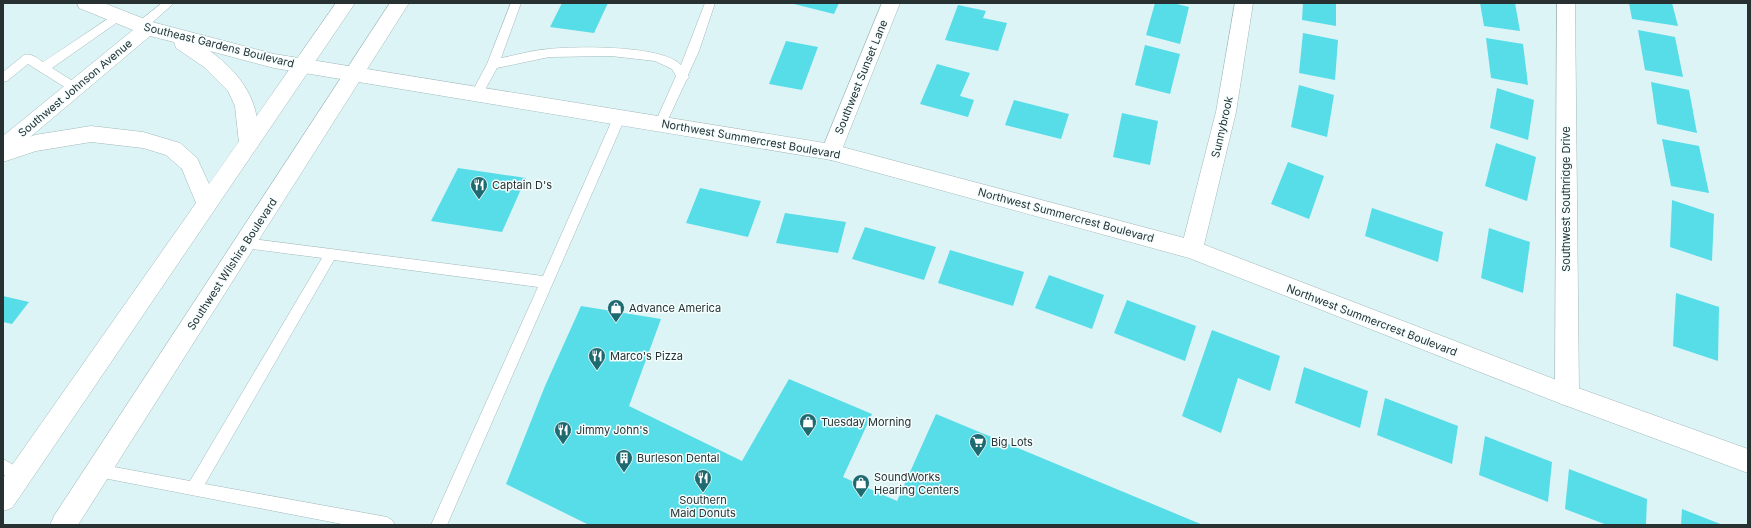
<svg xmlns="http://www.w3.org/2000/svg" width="1751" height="528" font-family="Inter,sans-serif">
  <rect width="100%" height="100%" fill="#dcf4f6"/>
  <!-- building -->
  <g fill="#56dde8">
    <polygon points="562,3 608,3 594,33 550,27"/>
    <polygon points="790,3 839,3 834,14"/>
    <polygon points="1155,3 1173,3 1189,7 1180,44 1146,35"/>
    <polygon points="1303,3 1336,3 1336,26 1302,20"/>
    <polygon points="1480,3 1515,3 1520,31 1484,26"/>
    <polygon points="1629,3 1672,3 1678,26 1632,19"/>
    <polygon points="958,5 986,11 983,18 1007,23 998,51 945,40"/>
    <polygon points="1638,30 1675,37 1683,77 1645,70"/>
    <polygon points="1303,33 1338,40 1335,80 1299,73"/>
    <polygon points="1486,38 1523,44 1528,85 1491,78"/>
    <polygon points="786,41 818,47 802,90 769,84"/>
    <polygon points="1145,45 1180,54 1170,94 1135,85"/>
    <polygon points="937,64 970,73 960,96 974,100 968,117 920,104"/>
    <polygon points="1651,82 1689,90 1697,133 1657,124"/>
    <polygon points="1299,85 1334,95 1327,137 1291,127"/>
    <polygon points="1497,88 1534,100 1528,140 1490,128"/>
    <polygon points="1014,100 1069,114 1061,139 1005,125"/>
    <polygon points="1122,113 1158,121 1150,165 1113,157"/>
    <polygon points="1662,139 1699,146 1709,193 1671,186"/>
    <polygon points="1496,143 1536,157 1527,201 1485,186"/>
    <polygon points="1288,162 1324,176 1309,219 1271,204"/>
    <polygon points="458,168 526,178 502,232 431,221"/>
    <polygon points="700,188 761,201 748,237 686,223"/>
    <polygon points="1672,200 1714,214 1712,261 1670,247"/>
    <polygon points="1372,208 1443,232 1438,262 1365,236"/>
    <polygon points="785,213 846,222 838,253 776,243"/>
    <polygon points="865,227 936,247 924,280 852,259"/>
    <polygon points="1489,228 1530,242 1523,293 1481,278"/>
    <polygon points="950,250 1024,272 1013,306 938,283"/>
    <polygon points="1049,275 1104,295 1092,329 1035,308"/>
    <polygon points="1676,293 1719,307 1718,361 1673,346"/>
    <polygon points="3,296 29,302 12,324 3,322"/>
    <polygon points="1127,300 1196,326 1185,361 1114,333"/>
    <polygon points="581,306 661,319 629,406 742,461 789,379 872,414 843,477 897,501 936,414 1203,525 589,525 506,484 545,386"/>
    <polygon points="1212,330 1280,356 1270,391 1238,378 1221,433 1182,416"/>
    <polygon points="1304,367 1368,391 1360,428 1295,403"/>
    <polygon points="1385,398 1458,426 1452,464 1377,435"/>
    <polygon points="1485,436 1552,462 1548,502 1479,475"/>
    <polygon points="1569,469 1647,499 1646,525 1607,525 1565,509"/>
    <polygon points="1682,509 1723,525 1681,525"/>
  </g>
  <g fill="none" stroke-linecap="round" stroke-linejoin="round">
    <defs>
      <g id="lane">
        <polygon points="162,3 174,3 145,29 137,29 135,26 137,23"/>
        <path d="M 511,3 L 521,3 L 501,58 C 517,55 533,50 549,49 C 576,46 663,45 681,65 L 705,3 L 715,3 L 699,51 L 688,75 L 689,77 L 686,81 L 665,126 L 661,128 L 657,126 L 655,123 L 676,76 L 672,69 L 655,61 L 611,56 L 549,57 L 497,68 L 481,97 L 477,98 L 473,97 L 471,94 L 487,64 Z"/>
        <path d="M 118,12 L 122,13 L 123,16 L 122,19 L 52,68 L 79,85 L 81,88 L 79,91 L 75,92 L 71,91 L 28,64 L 7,81 L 3,82 L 3,72 L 24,55 C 31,53 37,58 43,62 Z"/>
        <polygon points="619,113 623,115 625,118 447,525 431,525 538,287 334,260 205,484 387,517 392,520 395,525 347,525 93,476 91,471 93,466 98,464 190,481 322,258 245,248 240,247 239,243 240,239 245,238 543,276 613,118 615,115"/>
        <polygon points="3,459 24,471 26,476 24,481 19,483 3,474"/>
      </g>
      <g id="street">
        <polygon points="882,3 900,3 841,152 838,158 831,160 824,158 821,152"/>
        <polygon points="1235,3 1253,3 1236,112 1203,249 1200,256 1192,258 1184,256 1181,249 1216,112"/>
        <polygon points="1557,3 1575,3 1579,395 1575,403 1567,406 1559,403 1555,395"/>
      </g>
      <path id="secondary" d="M 77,3 L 104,3 L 152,22 L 274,54 L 831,144 L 1192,240 L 1567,384 L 1748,449 L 1748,473 L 1559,403 L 1189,258 L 831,160 L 274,68 L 210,51 C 237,71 256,94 258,128 C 259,135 260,142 256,149 L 249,151 L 242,149 L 239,143 L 235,106 L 228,91 L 204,67 L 176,48 L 174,42 L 150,36 L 10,154 L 3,156 L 3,136 L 133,30 L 79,8 Z"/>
      <g id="primary">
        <polygon points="336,3 355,3 12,508 3,511 3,478 196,203 182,169 166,155 143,148 91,142 36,151 3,162 3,146 35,135 91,126 143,132 180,143 197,158 209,184"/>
        <polygon points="390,3 409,3 78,525 50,525 54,516"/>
      </g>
    </defs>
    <!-- lane casing -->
    <use href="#lane" stroke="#a2b9bb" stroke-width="1"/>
    <!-- street casing -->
    <use href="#street" stroke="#a2b9bb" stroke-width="1"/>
    <!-- secondary casing -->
    <use href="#secondary" stroke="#a2b9bb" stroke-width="1"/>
    <!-- primary casing -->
    <use href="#primary" stroke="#a2b9bb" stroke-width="1"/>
    <!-- lane -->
    <use href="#lane" fill="#fff" fill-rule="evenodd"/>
    <!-- street -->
    <use href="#street" fill="#fff" fill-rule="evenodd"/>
    <!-- secondary -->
    <use href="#secondary" fill="#fff" fill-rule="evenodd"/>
    <!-- primary -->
    <use href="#primary" fill="#fff" fill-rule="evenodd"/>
  </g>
  <!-- icons -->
  <defs>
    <symbol id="restaurant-pin" viewBox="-11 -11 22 30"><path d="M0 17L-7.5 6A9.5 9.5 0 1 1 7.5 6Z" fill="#1e6a70" stroke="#f4fefe"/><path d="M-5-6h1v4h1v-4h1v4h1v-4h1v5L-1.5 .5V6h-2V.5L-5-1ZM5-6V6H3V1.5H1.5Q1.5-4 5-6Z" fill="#fff"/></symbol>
    <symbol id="shop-pin" viewBox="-11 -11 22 30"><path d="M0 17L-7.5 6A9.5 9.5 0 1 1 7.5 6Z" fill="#1e6a70" stroke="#f4fefe"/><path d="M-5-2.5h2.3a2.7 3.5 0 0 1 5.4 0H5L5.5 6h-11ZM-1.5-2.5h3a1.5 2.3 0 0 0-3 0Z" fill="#fff"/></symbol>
    <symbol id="supermarket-pin" viewBox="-11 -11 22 30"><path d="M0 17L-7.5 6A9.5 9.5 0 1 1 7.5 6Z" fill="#1e6a70" stroke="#f4fefe"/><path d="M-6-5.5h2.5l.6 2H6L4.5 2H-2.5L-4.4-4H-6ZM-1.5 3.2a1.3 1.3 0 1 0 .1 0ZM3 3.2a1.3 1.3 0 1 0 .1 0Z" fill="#fff"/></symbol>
    <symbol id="building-pin" viewBox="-11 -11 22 30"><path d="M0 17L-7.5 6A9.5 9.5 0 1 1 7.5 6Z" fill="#1e6a70" stroke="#f4fefe"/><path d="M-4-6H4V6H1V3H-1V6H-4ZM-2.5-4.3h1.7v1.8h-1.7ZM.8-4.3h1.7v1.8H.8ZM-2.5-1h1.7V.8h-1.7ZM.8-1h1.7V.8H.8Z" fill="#fff"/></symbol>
  </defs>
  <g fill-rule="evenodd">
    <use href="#restaurant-pin" x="469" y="175" width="20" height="27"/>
    <use href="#shop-pin" x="606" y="298" width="20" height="27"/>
    <use href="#restaurant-pin" x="587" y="346" width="20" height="27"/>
    <use href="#shop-pin" x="798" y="412" width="20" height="27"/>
    <use href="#restaurant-pin" x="553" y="420" width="20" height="27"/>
    <use href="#supermarket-pin" x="968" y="432" width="20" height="27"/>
    <use href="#building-pin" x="614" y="448" width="20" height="27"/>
    <use href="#restaurant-pin" x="693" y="468" width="20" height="27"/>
    <use href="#shop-pin" x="851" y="473" width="20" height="27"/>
  </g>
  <g text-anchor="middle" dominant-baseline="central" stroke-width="3" stroke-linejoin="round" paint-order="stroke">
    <!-- street labels -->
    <g font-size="11" fill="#283131" stroke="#f4fefe">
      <text transform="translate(219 45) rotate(14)">Southeast Gardens Boulevard</text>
      <text transform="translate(861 77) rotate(-68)">Southwest Sunset Lane</text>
      <text transform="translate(75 88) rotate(-40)">Southwest Johnson Avenue</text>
      <text transform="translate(1222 127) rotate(-77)">Sunnybrook</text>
      <text transform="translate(751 139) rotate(10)">Northwest Summercrest Boulevard</text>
      <text transform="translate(1566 199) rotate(-90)">Southwest Southridge Drive</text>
      <text transform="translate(1066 215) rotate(15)">Northwest Summercrest Boulevard</text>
      <text transform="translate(232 264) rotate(-57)">Southwest Wilshire Boulevard</text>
      <text transform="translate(1372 320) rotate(21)">Northwest Summercrest Boulevard</text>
    </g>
    <!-- poi labels -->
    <g font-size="11" fill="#283131" stroke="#f4fefe" text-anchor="start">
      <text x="492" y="185">Captain D's</text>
      <text x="629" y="308">Advance America</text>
      <text x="610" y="356">Marco's Pizza</text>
      <text x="821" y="422">Tuesday Morning</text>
      <text x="576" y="430">Jimmy John's</text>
      <text x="991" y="442">Big Lots</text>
      <text x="637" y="458">Burleson Dental</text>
      <text x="874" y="477">SoundWorks<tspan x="874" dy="13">Hearing Centers</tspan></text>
      <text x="703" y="500" text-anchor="middle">Southern<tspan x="703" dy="13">Maid Donuts</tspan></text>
    </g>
  </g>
  <!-- border -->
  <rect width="1751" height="528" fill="none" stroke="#283131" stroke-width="8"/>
</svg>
